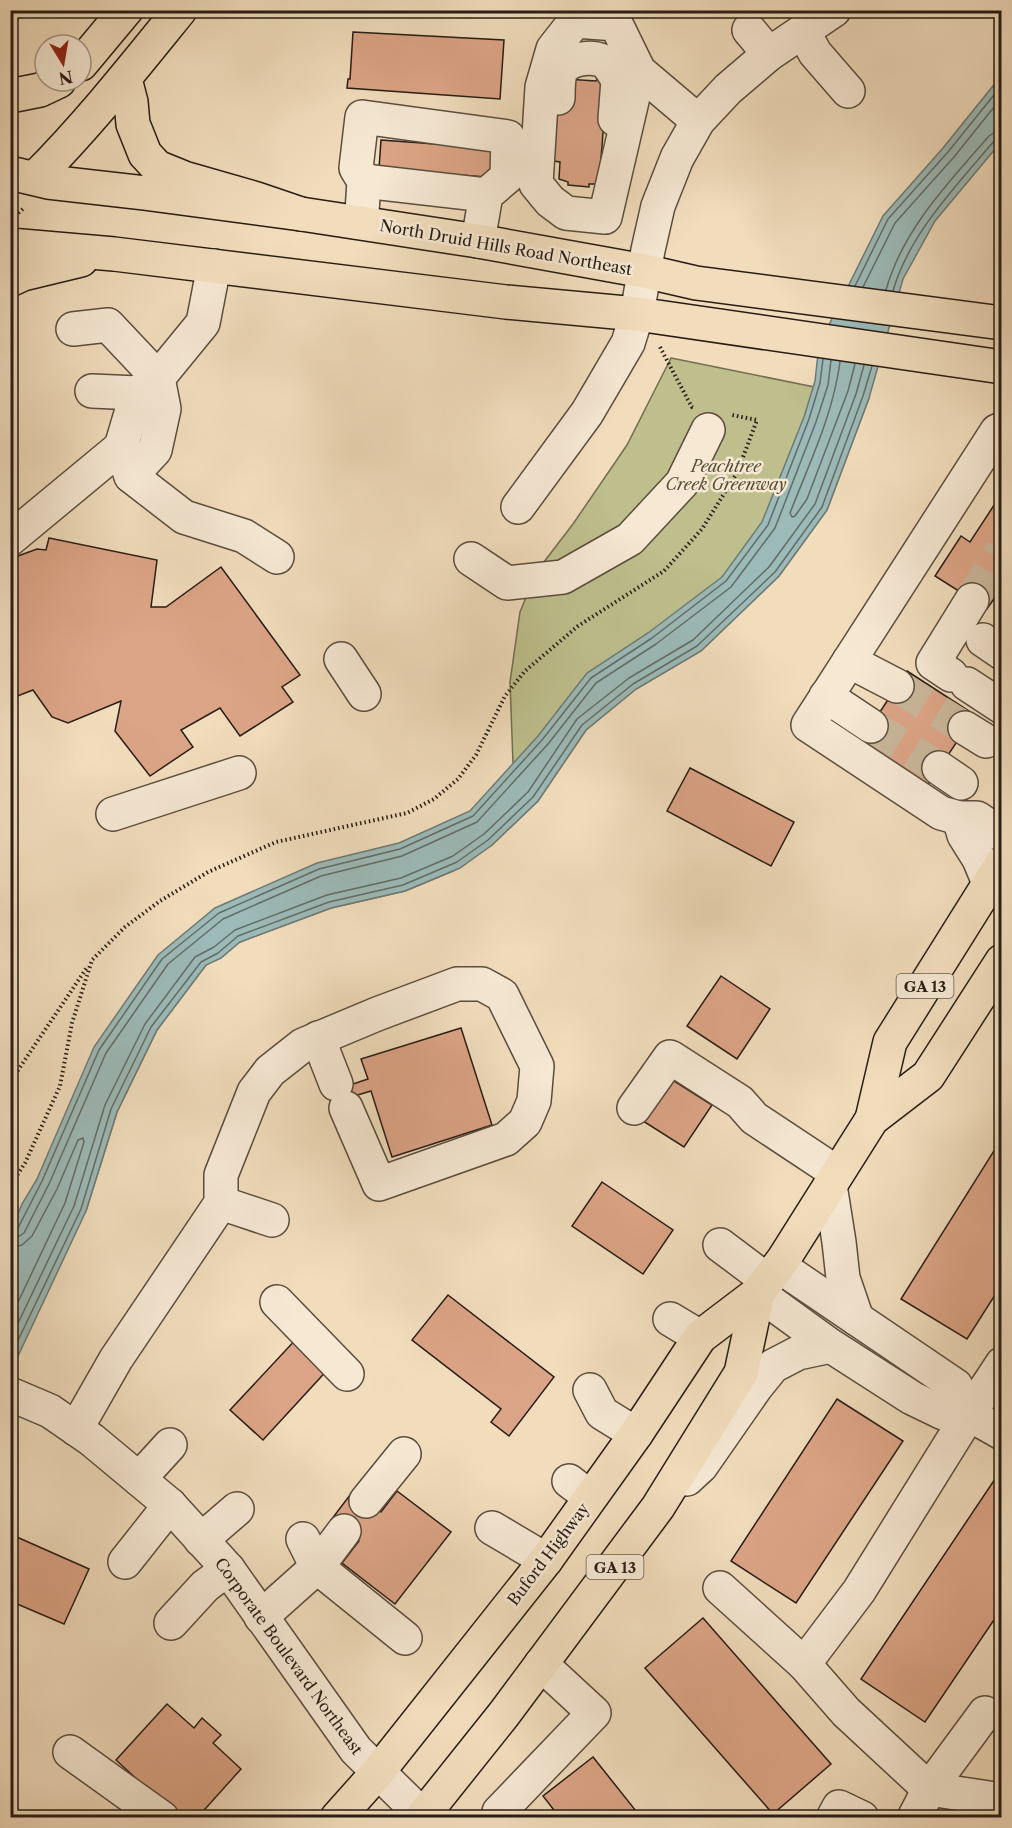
<svg xmlns="http://www.w3.org/2000/svg" width="1012" height="1828" font-family="'Libre Caslon Text',serif">
  <rect width="100%" height="100%" fill="#f1dcbc"/>
  <filter id="stains"><feTurbulence type="fractalNoise" baseFrequency=".00333" numOctaves="4"/><feColorMatrix values="0 0 0 0 .2 0 0 0 0 .09 0 0 0 0 .02 0 0 0 .5 -.17"/></filter>
  <radialGradient id="worn" r=".72"><stop offset=".6" stop-color="#630" stop-opacity="0"/><stop offset="1" stop-color="#630" stop-opacity=".3"/></radialGradient>
  <!-- green -->
  <polygon fill="#bebf8d" stroke="#726e50" stroke-width="1.5" points="671,358 869,398 827,510 779,576 701,651 636,689 586,730 538,801 492,845 453,871 405,891 331,908 240,942 206,965 157,1030 117,1112 86,1211 10,1276 199,950 518,789 513,763 510,682 520,612 537,571 573,524 627,445"/>
  <!-- water -->
  <polygon fill="#9cbab8" stroke="#6d7b76" stroke-width="1.5" points="1001,76 1001,142 935,221 903,279 869,398 827,510 779,576 701,651 636,689 586,730 538,801 492,845 460,868 405,891 331,908 240,942 221,958 206,965 157,1030 117,1112 86,1211 11,1371 11,1231 22,1204 37,1179 94,1047 158,955 215,908 317,863 399,843 470,811 538,736 587,673 648,633 722,577 762,522 804,417 815,381 819,345 883,216 943,148"/>
  <g fill="none" stroke-linecap="round" stroke-linejoin="round">
    <!-- shore -->
    <g stroke="#626c66" stroke-width="1.5">
      <polyline points="855,286 888,219 948,152 1002,85"/>
      <polyline points="863,287 895,223 954,157 1002,97"/>
      <path d="M 886,290 C 903,229 949,182 989,136 L 995,132 L 1002,131"/>
      <path d="M 893,291 C 909,234 957,185 994,141 L 1002,138"/>
      <path d="M 840,362 C 833,415 809,464 790,513 L 792,517 L 795,516 L 807,499 L 848,391 L 855,364"/>
      <polyline points="10,1231 18,1228 42,1181 99,1050 162,959 219,913 319,869 400,849 473,816 542,740 591,678 652,638 726,581 768,525 809,419 820,383 823,359"/>
      <polyline points="10,1239 18,1237 24,1233 49,1184 106,1053 168,964 223,919 321,876 402,856 477,822 548,744 596,683 656,644 731,587 775,528 816,422 828,385 831,360"/>
      <polyline points="10,1248 22,1245 32,1236 57,1189 78,1140 83,1138 84,1142 65,1203 10,1319"/>
      <polyline points="10,1340 74,1206 105,1105 145,1024 195,957 214,947 235,930 327,895 401,878 453,856 484,834 528,792 577,719 629,678 693,640 769,567 815,504 856,394 864,365"/>
      <polyline points="10,1357 81,1209 111,1109 151,1027 201,962 218,953 238,936 329,902 403,885 457,862 488,840 533,797 582,725 633,684 697,646 775,572 822,507 863,396 872,366"/>
    </g>
  </g>
  <!-- building -->
  <g fill="#dca486" stroke="#271d14" stroke-width="1.5">
    <polygon points="353,32 504,40 500,99 347,88 348,79 350,79"/>
    <polygon points="565,79 596,81 597,79 606,80 607,82 599,184 589,184 589,187 568,185 568,182 559,179 560,162 554,161 558,101"/>
    <polygon points="381,140 503,149 500,178 379,169"/>
    <polygon points="1002,493 1002,587 987,609 935,576 961,536 970,542"/>
    <polygon points="49,538 157,560 151,607 166,607 221,567 300,675 282,687 293,702 240,736 220,708 181,730 193,747 150,776 115,731 121,701 68,723 52,717 33,690 10,699 10,564 18,556 37,549 46,550"/>
    <polygon points="907,671 975,715 923,792 856,748"/>
    <polygon points="690,768 794,822 771,866 667,811"/>
    <polygon points="721,976 770,1009 737,1059 687,1026"/>
    <polygon points="461,1028 492,1125 392,1157 371,1091 351,1097 347,1086 368,1079 361,1059"/>
    <polygon points="671,1079 712,1105 684,1147 643,1121"/>
    <polygon points="1002,1138 1002,1284 967,1339 901,1299"/>
    <polygon points="602,1182 673,1230 643,1274 572,1226"/>
    <polygon points="448,1295 554,1377 509,1436 491,1422 501,1409 412,1340"/>
    <polygon points="299,1336 331,1366 263,1440 230,1410"/>
    <polygon points="837,1399 903,1441 796,1603 731,1561"/>
    <polygon points="995,1479 1002,1483 1002,1608 925,1722 861,1679"/>
    <polygon points="353,1491 381,1512 397,1491 451,1532 395,1604 342,1563 359,1541 331,1520"/>
    <polygon points="10,1534 89,1569 64,1624 10,1601"/>
    <polygon points="703,1618 831,1764 773,1814 645,1668"/>
    <polygon points="167,1704 194,1728 202,1718 221,1735 213,1743 241,1769 197,1818 179,1818 116,1760"/>
    <polygon points="593,1757 640,1816 639,1818 560,1818 543,1796"/>
  </g>
  <g fill="none" stroke-linecap="round" stroke-linejoin="round">
    <!-- minor-tunnel -->
    <g stroke="#c9b69a" stroke-width="33" stroke-dasharray="33 16" stroke-linecap="butt">
      <polyline points="972,600 1002,550"/>
      <polyline points="897,686 965,728"/>
      <polyline points="871,726 939,768"/>
    </g>
    <defs>
      <g id="minor">
        <polyline points="749,30 769,54"/>
        <polyline points="803,31 815,53 848,91"/>
        <polyline points="639,71 605,217 566,213 550,201 536,184 542,87 553,49 575,21 616,24 639,71 698,121"/>
        <path d="M 558,98 C 558,90 558,81 560,73 C 565,59 590,55 603,61 C 609,64 614,74 618,80 L 615,119"/>
        <polyline points="364,181 486,195"/>
        <polyline points="356,222 362,212 364,181 356,168 362,117 508,137 507,177 486,195 478,241"/>
        <polyline points="214,266 203,323 158,378 137,393 121,447 131,476 184,517 244,536 277,557"/>
        <polyline points="73,329 108,325 158,378 164,409 155,450 131,476"/>
        <polyline points="92,391 137,393"/>
        <polyline points="1002,429 997,431 808,725 941,813 959,818 977,818 1002,835"/>
        <polyline points="518,507 587,413 628,343 637,314 648,250 658,206 677,158 698,121 728,89 769,54 834,10"/>
        <polyline points="10,539 121,447"/>
        <polyline points="471,559 507,583 563,577 630,539 682,483 708,430"/>
        <polyline points="983,640 1002,653"/>
        <polyline points="341,659 364,694"/>
        <polyline points="849,661 897,686"/>
        <polyline points="951,675 933,663 972,600"/>
        <polyline points="967,684 1002,707"/>
        <polyline points="826,696 871,726"/>
        <polyline points="965,728 986,741"/>
        <polyline points="939,768 961,783"/>
        <polyline points="113,814 239,773"/>
        <polyline points="959,818 964,835 979,859 989,883"/>
        <polyline points="318,1038 336,1084"/>
        <polyline points="634,1108 670,1057 740,1102 754,1118 837,1173"/>
        <polyline points="830,1185 839,1242 843,1278 857,1319"/>
        <polyline points="221,1203 272,1220"/>
        <polyline points="720,1245 768,1281"/>
        <polyline points="779,1266 956,1386 969,1414"/>
        <polyline points="758,1293 831,1346 912,1398 943,1413 969,1414"/>
        <polyline points="277,1302 347,1374"/>
        <polyline points="670,1319 700,1337"/>
        <polyline points="1002,1364 969,1414 859,1591 804,1664 846,1712 929,1789 1002,1800"/>
        <polyline points="590,1390 602,1413 636,1434"/>
        <polyline points="10,1394 50,1411 92,1440 170,1505 228,1569 356,1750 425,1818"/>
        <polyline points="949,1403 1002,1433"/>
        <polyline points="76,1429 116,1359 221,1203 221,1175 254,1092 270,1071 303,1045 377,1014 457,984 482,984 502,995 537,1066 534,1101 525,1122 506,1139 379,1184 346,1108"/>
        <polyline points="139,1479 170,1445"/>
        <polyline points="687,1479 701,1466 756,1387 773,1366 798,1353 831,1346"/>
        <polyline points="569,1481 590,1497"/>
        <polyline points="366,1501 404,1454"/>
        <polyline points="492,1528 546,1560"/>
        <polyline points="303,1539 317,1567 405,1638"/>
        <polyline points="201,1540 237,1509"/>
        <polyline points="125,1562 170,1505"/>
        <polyline points="720,1588 804,1664"/>
        <polyline points="261,1617 317,1567 344,1531"/>
        <polyline points="171,1623 205,1586 228,1569"/>
        <polyline points="70,1752 162,1818"/>
        <polyline points="504,1818 499,1812 594,1713 541,1664"/>
        <polyline points="833,1818 839,1807 862,1818"/>
        <polyline points="914,1818 929,1789 985,1713"/>
      </g>
      <g id="major">
        <polyline points="10,173 48,182 145,193 301,214 478,241 644,271 696,283 1002,323"/>
        <polyline points="10,245 114,254 506,302 637,314 1002,367"/>
        <polyline points="10,280 23,274 81,260"/>
        <polyline points="872,1119 890,1042 1002,863"/>
        <polyline points="337,1818 378,1772 546,1560 636,1434 700,1337 758,1293 783,1260 872,1119 928,1076 1002,961"/>
        <polyline points="421,1818 504,1714 658,1507 741,1373 758,1293"/>
      </g>
      <g id="highway">
        <polyline points="81,64 126,10"/>
        <polyline points="125,79 131,102 133,124 145,154 157,167 184,178 257,199 301,214"/>
        <polyline points="10,96 40,90 59,81"/>
        <path d="M 35,178 C 87,126 133,68 180,10"/>
      </g>
    </defs>
    <!-- minor casing -->
    <use href="#minor" stroke="#5a4d3e" stroke-width="36"/>
    <!-- major casing -->
    <use href="#major" stroke="#271d14" stroke-width="36"/>
    <!-- highway casing -->
    <use href="#highway" stroke="#271d14" stroke-width="36"/>
    <!-- path -->
    <g stroke="#271d14" stroke-width="4" stroke-dasharray="1.5 3" stroke-linecap="butt">
      <polyline points="15,216 25,207"/>
      <polyline points="660,347 688,400 692,407 695,408"/>
      <polyline points="10,1082 88,966"/>
      <polyline points="10,1186 25,1163 60,1086 72,1023 92,960 125,927 160,901 208,872 276,842 407,813 434,799 458,779 476,755 505,696 525,671 578,626 664,571 702,529 737,473 757,420 732,415"/>
    </g>
    <!-- minor -->
    <use href="#minor" stroke="#f6e8d3" stroke-width="33"/>
    <!-- major -->
    <use href="#major" stroke="#f1dcbc" stroke-width="33"/>
    <!-- highway -->
    <use href="#highway" stroke="#f1dcbc" stroke-width="33"/>
  </g>
  <g text-anchor="middle" dominant-baseline="central" stroke-width="5" stroke-linejoin="round" paint-order="stroke">
    <!-- shield labels -->
    <g fill="#f6e8d3" stroke="#655a4d" stroke-width="1.5">
      <rect x="896.5" y="974" width="57" height="24" rx="4.5"/>
      <rect x="586.5" y="1555" width="57" height="24" rx="4.5"/>
    </g>
    <g font-size="15" font-weight="bold" fill="#271d14">
      <text x="925" y="986">GA 13</text>
      <text x="615" y="1567">GA 13</text>
    </g>
    <!-- street labels -->
    <g font-size="16" fill="#271d14" stroke="#f6e8d3">
      <text transform="translate(506 247) rotate(10)">North Druid Hills Road Northeast</text>
      <text transform="translate(548 1554) rotate(-53)">Buford Highway</text>
      <text transform="translate(289 1656) rotate(54)">Corporate Boulevard Northeast</text>
    </g>
    <!-- park labels -->
    <g font-size="16" font-style="italic" fill="#544e38" stroke="#f6e8d3">
      <text x="726" y="466">Peachtree<tspan x="726" dy="18">Creek Greenway</tspan></text>
    </g>
  </g>
  <!-- margin -->
  <rect width="1012" height="1828" fill="none" stroke="#f1dcbc" stroke-width="36"/>
  <rect x="12" y="12" width="988" height="1804" fill="none" stroke="#271d14" stroke-width="3"/>
  <rect x="18" y="18" width="976" height="1792" fill="none" stroke="#271d14" stroke-width="1.5"/>
  <!-- north arrow -->
  <g transform="translate(63 63) rotate(169)"><circle r="28" fill="#f6e8d3" stroke="#a39787" stroke-width="1.5"/>
  <path d="M0-4.5L10 22L0 15L-10 22Z" fill="#8f2418"/>
  <text y="-9" font-size="16" font-weight="bold" text-anchor="middle" fill="#271d14">N</text>
  </g>
  <rect width="100%" height="100%" filter="url(#stains)"/>
  <rect width="100%" height="100%" fill="url(#worn)"/>
</svg>
